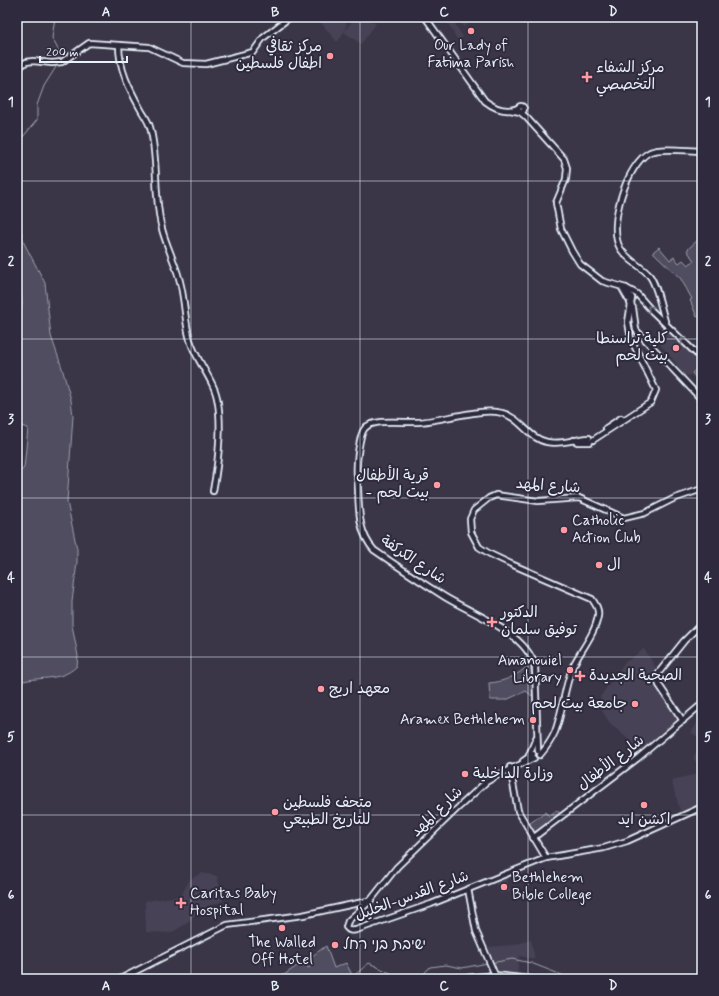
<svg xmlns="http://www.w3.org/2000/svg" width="719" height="996" font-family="Mynerve,'Playpen Sans Arabic','Playpen Sans Hebrew',sans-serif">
  <rect width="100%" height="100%" fill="#3a3648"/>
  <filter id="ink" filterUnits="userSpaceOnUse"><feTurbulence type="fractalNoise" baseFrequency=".025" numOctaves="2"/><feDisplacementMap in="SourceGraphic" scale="8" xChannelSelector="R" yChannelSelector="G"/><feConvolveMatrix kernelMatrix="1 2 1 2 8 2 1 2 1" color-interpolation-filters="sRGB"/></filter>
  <g filter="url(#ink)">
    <!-- built -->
    <g fill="#464354">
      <polygon points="316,17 340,17 347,24 342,36 337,42"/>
      <polygon points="355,17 366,17 376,24 361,44 344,32"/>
      <polygon points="460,17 466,17 470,22 464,27 459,21 455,24 463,37 458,41 448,23"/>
      <polygon points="665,326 702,361 702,387 691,375 684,376 675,362 653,336"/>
      <polygon points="644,649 657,669 653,675 654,682 678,719 640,750 610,723 602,711 600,697 624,663"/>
      <polygon points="702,714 702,739 691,733"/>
      <polygon points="702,741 702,769 693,758"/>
      <polygon points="702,773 702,804 681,814 671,780"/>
      <polygon points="202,873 217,876 223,901 210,905 196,914 186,924 171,933 146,932 145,901 181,896 190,879"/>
      <polygon points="506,879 511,891 501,894 496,883"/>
      <polygon points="531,940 535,959 519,956 517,976 502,974 496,967 487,947 513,945"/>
    </g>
    <!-- green -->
    <g fill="#504e5f" stroke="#9ca0ac">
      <path d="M 20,200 L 19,222 L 24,243 L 45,283 L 51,336 L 62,368 L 71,400 L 73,416 L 67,502 L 77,549 L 77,562 L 72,602 L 72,625 L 78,656 L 77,666 C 60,683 38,675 17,683 L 17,475 L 24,468 L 28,428 L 21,426 L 17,421 L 17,409 L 21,395 L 18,351 L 22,304 L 21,285 L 17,274 L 17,205 Z"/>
      <polygon points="700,238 702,241 702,314 697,317 690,300 692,299 681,279 653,252 659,247 670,260 674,257 679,263 683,260 688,265 694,261 687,250"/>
      <polygon points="702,364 702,384 692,373"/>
      <path d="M 530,664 L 535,694 L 532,696 L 526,691 L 506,700 L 490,700 L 489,683 C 505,682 518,675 530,664 Z"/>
      <polygon points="557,810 560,814 534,833 529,824 545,812 549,816"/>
      <polygon points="326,946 334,968 346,963 354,979 283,979 281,975 284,975 304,961 308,968 312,966 308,959"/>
    </g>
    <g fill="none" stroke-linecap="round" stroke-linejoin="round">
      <!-- stream -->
      <g stroke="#a2a6b1" stroke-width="1">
        <polyline points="55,17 52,38 60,53"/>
        <polyline points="17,144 37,120 37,105 44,86 56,67"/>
        <polyline points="491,963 512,959 531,963 572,979"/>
        <polyline points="350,979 369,963 403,979"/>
        <polyline points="419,979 430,967 446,965 462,968 488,963"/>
      </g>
      <defs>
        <g id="secondary">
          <path d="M 425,17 L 485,101 C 494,108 506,113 518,108"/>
          <path d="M 119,45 C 119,69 129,88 140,108 C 143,114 148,120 150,127 C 159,160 153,195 162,229 C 167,248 177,266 181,286 C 185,304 185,322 190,340 C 195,357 206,370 213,386 C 225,410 218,465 213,491"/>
          <polyline points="17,69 26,62 33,61 52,63 62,62 89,43 149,47 183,63 206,64 253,52 263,38 290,17"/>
          <circle cx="521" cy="109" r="3"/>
          <polyline points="510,110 520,112 526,117 564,159 567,168 566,179 556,203 561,229 572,251 580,264 602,281 626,288 637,294 652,311 702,359"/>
          <polyline points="622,288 628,299"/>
          <polyline points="630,303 633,308 636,330 702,400"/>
          <path d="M 665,321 C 661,309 657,284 649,275 C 640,265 627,260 620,248 C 607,226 627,163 650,152 C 662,147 688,151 702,151"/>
          <polyline points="606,428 621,418"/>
          <polyline points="574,440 577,442 590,442"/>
          <polyline points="593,440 651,402 656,390 631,339 628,322 632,298 626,288"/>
          <polyline points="683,721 659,685 656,676 684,641 702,623"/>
          <path d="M 538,751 L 535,666 C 525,632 473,614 445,597 C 421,582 397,566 374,550 C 355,529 360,501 357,475 C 356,465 359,434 365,428 C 374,418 405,423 418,422 C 442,421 481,407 502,413 C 520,417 529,439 547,442 C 561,445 575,439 589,438"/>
          <polyline points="529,755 536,738"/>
          <path d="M 540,755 C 546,748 551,741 555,732 C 563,711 564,687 573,666 C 581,650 595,634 598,616 C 599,609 596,605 592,599 L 511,564 L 490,554 L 479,547 L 471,532 L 470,519 L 474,510 L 489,498 L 496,495 L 538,501 L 579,498 L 624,518 L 645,513 L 673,499 L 702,489"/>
          <path d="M 534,758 L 500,774 L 486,782 L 460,806 L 397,867 L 370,901 L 348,921 L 346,927 C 349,931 351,931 356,930 L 431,904 L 546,858 L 604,848 L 627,841 L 702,807"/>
          <polyline points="523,761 533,754"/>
          <polyline points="510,767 518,811 546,858"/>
          <polyline points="533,838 638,758 702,704"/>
          <polyline points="468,889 476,931 495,975"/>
          <polyline points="120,979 227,925 303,915 368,901"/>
          <polyline points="457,979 495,975 530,979"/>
        </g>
      </defs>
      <!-- secondary casing -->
      <use href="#secondary" stroke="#e8f1f8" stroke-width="8"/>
      <!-- secondary -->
      <use href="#secondary" stroke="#2f2a3d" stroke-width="4.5"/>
    </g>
    <!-- one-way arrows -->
    <defs><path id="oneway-chevron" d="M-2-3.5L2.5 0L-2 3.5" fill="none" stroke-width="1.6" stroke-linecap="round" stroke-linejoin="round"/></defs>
    <g stroke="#70707e">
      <use href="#oneway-chevron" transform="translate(650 308) rotate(-133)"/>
      <use href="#oneway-chevron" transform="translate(683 340) rotate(-134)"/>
    </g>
  </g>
  <!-- grid -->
  <path fill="none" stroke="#e8f1f8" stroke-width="1" stroke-opacity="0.55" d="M 191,17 L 191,979M 360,17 L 360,979M 528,17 L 528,979M 17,181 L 702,181M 17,339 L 702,339M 17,498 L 702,498M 17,657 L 702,657M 17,815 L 702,815"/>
  <!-- markers -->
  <g fill="#ff9aa2" stroke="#2f2a3d" stroke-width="1.5">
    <circle cx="471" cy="31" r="4"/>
    <circle cx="330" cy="56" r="4"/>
    <path d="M585 71h4v4h4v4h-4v4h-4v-4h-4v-4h4z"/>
    <circle cx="676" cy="348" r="4"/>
    <circle cx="437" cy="485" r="4"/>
    <circle cx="564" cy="530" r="4"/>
    <circle cx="599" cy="565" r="4"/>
    <path d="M490 616h4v4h4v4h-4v4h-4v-4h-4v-4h4z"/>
    <circle cx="570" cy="670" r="4"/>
    <path d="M578 670h4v4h4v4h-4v4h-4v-4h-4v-4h4z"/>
    <circle cx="321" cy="689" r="4"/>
    <circle cx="635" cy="704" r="4"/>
    <circle cx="533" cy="720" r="4"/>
    <circle cx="465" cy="774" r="4"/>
    <circle cx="644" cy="805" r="4"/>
    <circle cx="275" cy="812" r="4"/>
    <circle cx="504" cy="887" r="4"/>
    <path d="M179 897h4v4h4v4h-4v4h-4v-4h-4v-4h4z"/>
    <circle cx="282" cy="928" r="4"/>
    <circle cx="335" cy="945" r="4"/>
  </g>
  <g text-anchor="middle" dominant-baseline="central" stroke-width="4" stroke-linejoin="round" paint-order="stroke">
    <!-- poi labels -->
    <g font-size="15" fill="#e8f1f8" stroke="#2f2a3d" text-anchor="start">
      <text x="471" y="46" text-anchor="middle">Our Lady of<tspan x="471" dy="17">Fatima Parish</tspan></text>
      <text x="322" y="47" text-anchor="end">مركز ثقافي<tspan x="322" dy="17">اطفال فلسطين</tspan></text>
      <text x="596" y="68">مركز الشفاء<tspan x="596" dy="17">التخصصي</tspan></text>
      <text x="668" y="339" text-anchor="end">كلية تراسنطا<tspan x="668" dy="17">بيت لحم</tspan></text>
      <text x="429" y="476" text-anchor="end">قرية الأطفال<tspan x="429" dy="17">- بيت لحم</tspan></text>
      <text x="572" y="521">Catholic<tspan x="572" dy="17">Action Club</tspan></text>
      <text x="607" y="565">ال</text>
      <text x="501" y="613">الدكتور<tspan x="501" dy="17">توفيق سلمان</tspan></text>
      <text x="562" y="661" text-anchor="end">Amanouiel<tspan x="562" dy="17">Library</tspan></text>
      <text x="589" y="676">الصحية الجديدة</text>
      <text x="329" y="689">معهد اريج</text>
      <text x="627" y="704" text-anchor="end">جامعة بيت لحم</text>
      <text x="525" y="720" text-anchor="end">Aramex Bethlehem</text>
      <text x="473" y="774">وزارة الداخلية</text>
      <text x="283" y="803">متحف فلسطين<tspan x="283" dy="17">للتاريخ الطبيعي</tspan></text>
      <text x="644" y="820" text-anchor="middle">اكشن ايد</text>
      <text x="512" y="878">Bethlehem<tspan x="512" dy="17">Bible College</tspan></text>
      <text x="190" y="894">Caritas Baby<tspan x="190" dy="17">Hospital</tspan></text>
      <text x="282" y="943" text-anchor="middle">The Walled<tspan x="282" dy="17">Off Hotel</tspan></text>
      <text x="343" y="945">ישיבת בני רחל</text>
    </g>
    <!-- street labels -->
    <g font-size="15" fill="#e8f1f8" stroke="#2f2a3d">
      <text transform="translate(548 486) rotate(4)">شارع المهد</text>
      <text transform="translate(413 560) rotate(34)">شارع الكركفة</text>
      <text transform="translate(611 763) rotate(-38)">شارع الأطفال</text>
      <text transform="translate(437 812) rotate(-44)">شارع المهد</text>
      <text transform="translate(412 896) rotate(-20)">شارع القدس-الخليل</text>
    </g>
  </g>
  <!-- margin -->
  <rect width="719" height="996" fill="none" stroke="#2f2a3d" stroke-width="44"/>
  <!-- scale -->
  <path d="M40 56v6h87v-6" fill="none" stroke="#e8f1f8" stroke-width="2"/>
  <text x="46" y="56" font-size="12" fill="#e8f1f8" stroke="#2f2a3d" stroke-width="3" paint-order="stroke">200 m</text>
  <rect x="22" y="22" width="675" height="952" fill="none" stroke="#e8f1f8" stroke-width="1.5"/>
  <g font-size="13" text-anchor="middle" font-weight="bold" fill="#e8f1f8">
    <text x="106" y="16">A</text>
    <text x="275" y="16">B</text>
    <text x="444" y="16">C</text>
    <text x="613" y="16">D</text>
    <text x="11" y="106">1</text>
    <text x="708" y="106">1</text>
    <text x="11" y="265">2</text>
    <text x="708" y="265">2</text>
    <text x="11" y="423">3</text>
    <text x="708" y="423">3</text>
    <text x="11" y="582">4</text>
    <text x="708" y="582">4</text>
    <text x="11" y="741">5</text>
    <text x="708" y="741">5</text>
    <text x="11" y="899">6</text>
    <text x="708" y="899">6</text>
    <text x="106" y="990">A</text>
    <text x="275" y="990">B</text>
    <text x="444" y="990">C</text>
    <text x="613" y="990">D</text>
  </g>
</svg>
